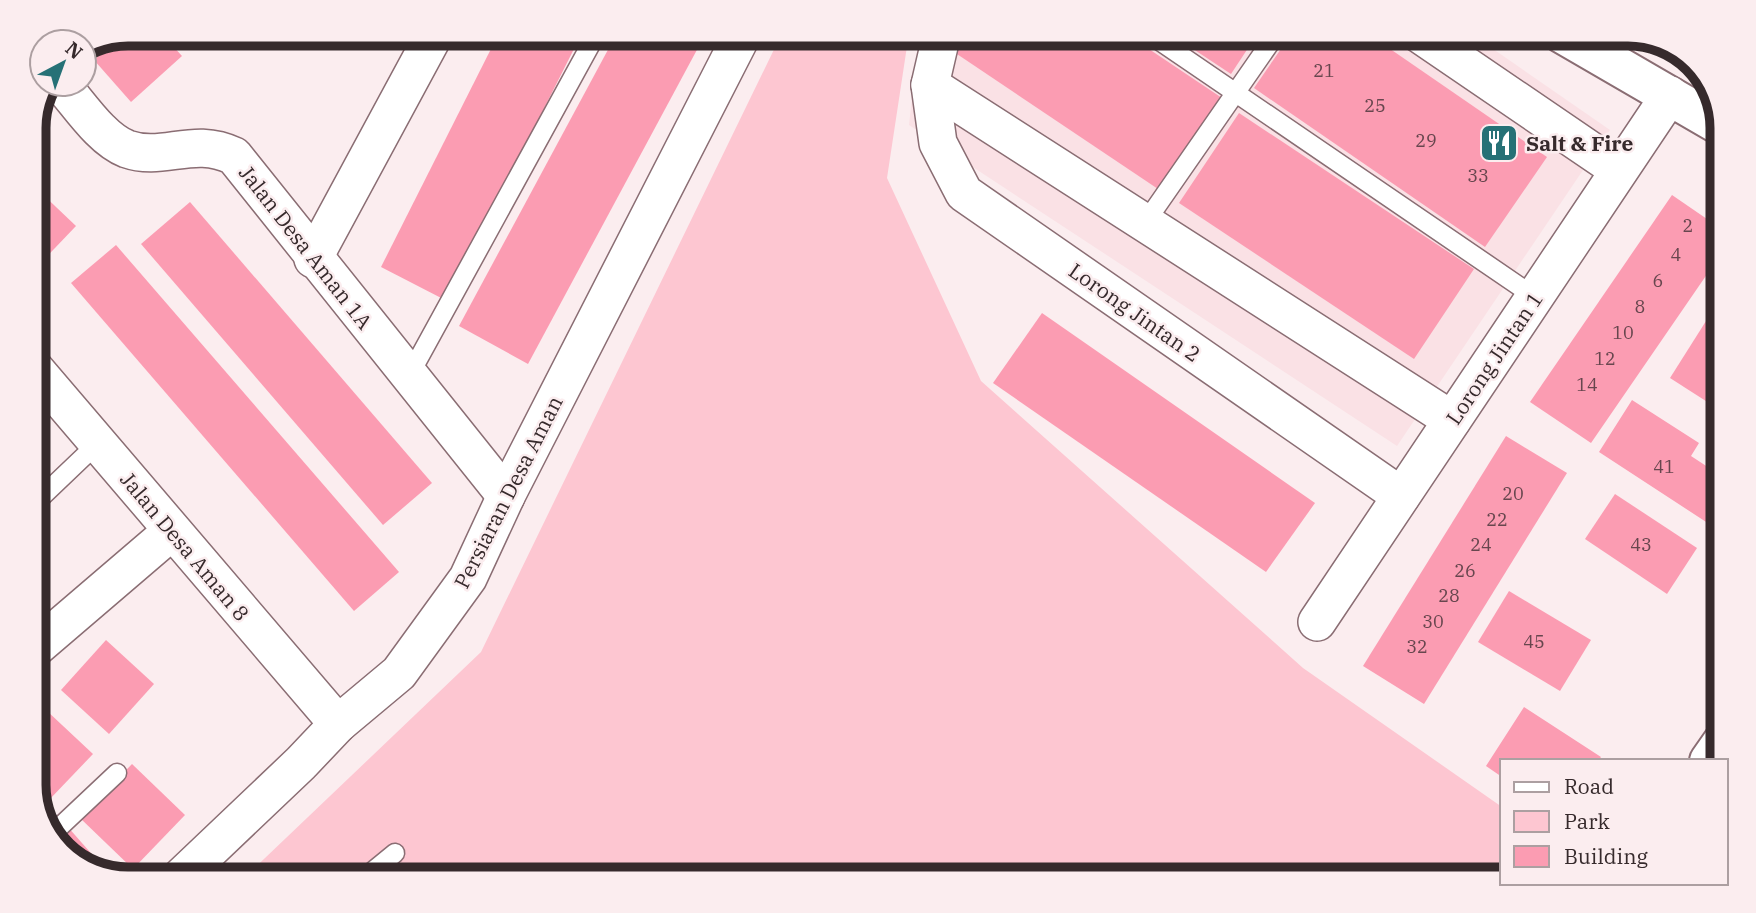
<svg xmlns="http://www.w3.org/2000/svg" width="1756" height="913" font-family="'IBM Plex Serif',serif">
  <rect width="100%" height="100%" fill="#fbedef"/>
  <!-- built -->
  <polygon fill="#fae1e5" points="919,33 1470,33 1610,130 1397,446 909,125"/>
  <!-- green -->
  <polygon fill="#fdc6d1" points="782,33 909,33 887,178 981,381 1303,668 1502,807 1502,880 242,880 481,652"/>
  <!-- building -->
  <g fill="#fb9cb2">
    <polygon points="128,33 161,33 182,56 131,102 94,60 119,37"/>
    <polygon points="499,33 582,33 447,301 381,267"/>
    <polygon points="617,33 706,33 528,364 459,326"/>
    <polygon points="953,33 1125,33 1225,100 1164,193 945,46"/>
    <polygon points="1169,33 1258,33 1231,74"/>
    <polygon points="1292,33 1367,33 1547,157 1485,247 1254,88"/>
    <polygon points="1239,113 1474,269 1414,359 1179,203"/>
    <polygon points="35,187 76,226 33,271 33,188"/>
    <polygon points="1672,195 1723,230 1723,251 1591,443 1530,402"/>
    <polygon points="190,202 432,483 383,525 141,244"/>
    <polygon points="116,245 399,572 354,611 71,283"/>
    <polygon points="1713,310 1723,317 1723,412 1670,378"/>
    <polygon points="1042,313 1315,503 1266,572 993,383"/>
    <polygon points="1632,400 1699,443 1691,456 1723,477 1723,533 1599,452"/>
    <polygon points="1506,436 1567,473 1424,704 1363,666"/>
    <polygon points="1615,494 1697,548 1667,594 1585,539"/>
    <polygon points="1509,591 1591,640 1560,691 1478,642"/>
    <polygon points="106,640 154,684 109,734 61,690"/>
    <polygon points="1524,707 1601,757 1598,761 1502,761 1502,777 1486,766"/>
    <polygon points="46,710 93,754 49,800 33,785 33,723"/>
    <polygon points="132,764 185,815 133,869 80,818"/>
    <polygon points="67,826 111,876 86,870 51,840"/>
  </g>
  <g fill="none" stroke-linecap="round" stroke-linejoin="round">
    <defs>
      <g id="lane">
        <polyline points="1148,33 1535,297"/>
        <polyline points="1145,223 1277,33"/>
        <polyline points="409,376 597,33"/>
        <polyline points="33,505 98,443"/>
        <polyline points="49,837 117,773"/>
        <polyline points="362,880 395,853"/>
      </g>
      <g id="street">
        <polyline points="942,33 930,85 938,143 964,193 1401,496"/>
        <polyline points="1418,33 1619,170"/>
        <path d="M 61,84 C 79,104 101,139 127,149 C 164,162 193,136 234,156 L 506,496"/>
        <polyline points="930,85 1452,420"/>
        <polyline points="313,259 435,33"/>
        <polyline points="33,367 338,724"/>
        <polyline points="1317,622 1670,95"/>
        <polyline points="33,650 172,531"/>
        <polyline points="178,880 301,763 338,724 399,673 468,578 506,496 743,33"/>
      </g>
      <g id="secondary">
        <polyline points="1561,33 1723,127"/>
        <polyline points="1709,761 1723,741"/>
      </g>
    </defs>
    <!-- lane casing -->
    <use href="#lane" stroke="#8a6d73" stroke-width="21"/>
    <!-- street casing -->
    <use href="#street" stroke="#8a6d73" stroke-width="40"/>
    <!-- secondary casing -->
    <use href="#secondary" stroke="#8a6d73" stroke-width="42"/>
    <!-- lane -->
    <use href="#lane" stroke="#fff" stroke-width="18"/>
    <!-- street -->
    <use href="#street" stroke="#fff" stroke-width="37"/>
    <!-- secondary -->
    <use href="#secondary" stroke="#fff" stroke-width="38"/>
  </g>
  <!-- icons -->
  <defs>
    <symbol id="restaurant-square" viewBox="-11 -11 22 22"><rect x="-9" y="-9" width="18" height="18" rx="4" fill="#267176" stroke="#fbedef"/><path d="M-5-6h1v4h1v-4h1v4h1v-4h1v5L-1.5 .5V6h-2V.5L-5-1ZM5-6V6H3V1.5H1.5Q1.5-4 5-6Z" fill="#fff"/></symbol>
  </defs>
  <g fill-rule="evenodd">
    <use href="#restaurant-square" x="1477" y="121" width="44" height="44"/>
  </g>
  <g text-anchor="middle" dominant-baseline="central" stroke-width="5" stroke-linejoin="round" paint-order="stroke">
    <!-- number labels -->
    <g font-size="18" fill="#67464e">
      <text x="1324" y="70">21</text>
      <text x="1375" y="105">25</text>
      <text x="1426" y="140">29</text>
      <text x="1478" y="175">33</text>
      <text x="1688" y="225">2</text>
      <text x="1676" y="254">4</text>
      <text x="1658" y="280">6</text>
      <text x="1640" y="306">8</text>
      <text x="1623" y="332">10</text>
      <text x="1605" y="358">12</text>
      <text x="1587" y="384">14</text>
      <text x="1664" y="466">41</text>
      <text x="1513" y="493">20</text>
      <text x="1497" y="519">22</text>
      <text x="1481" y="544">24</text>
      <text x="1641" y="544">43</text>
      <text x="1465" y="570">26</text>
      <text x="1449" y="595">28</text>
      <text x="1433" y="621">30</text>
      <text x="1534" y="641">45</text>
      <text x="1417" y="646">32</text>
    </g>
    <!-- poi labels -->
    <g font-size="21" font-weight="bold" fill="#362a2c" stroke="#fbedef" text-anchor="start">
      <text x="1526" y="143">Salt &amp; Fire</text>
    </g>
    <!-- street labels -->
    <g font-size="21" fill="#362a2c" stroke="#fbedef">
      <text transform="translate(306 247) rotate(52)">Jalan Desa Aman 1A</text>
      <text transform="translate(1135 312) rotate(35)">Lorong Jintan 2</text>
      <text transform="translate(1494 358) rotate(-56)">Lorong Jintan 1</text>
      <text transform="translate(508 492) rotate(-63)">Persiaran Desa Aman</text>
      <text transform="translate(185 546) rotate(50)">Jalan Desa Aman 8</text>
    </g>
  </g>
  <!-- crop -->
  <path d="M0 0H1756V913H0ZM128 46H1628A82 82 0 0 1 1710 128V785A82 82 0 0 1 1628 867H128A82 82 0 0 1 46 785V128A82 82 0 0 1 128 46Z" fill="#fbedef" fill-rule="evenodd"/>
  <path fill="none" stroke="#362a2c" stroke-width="9" d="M128 46H1628A82 82 0 0 1 1710 128V785A82 82 0 0 1 1628 867H128A82 82 0 0 1 46 785V128A82 82 0 0 1 128 46Z"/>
  <!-- legend -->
  <rect x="1500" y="759" width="228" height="126" fill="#fbedef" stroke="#ac9fa1" stroke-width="2"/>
  <rect x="1514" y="782" width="35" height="10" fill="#ffffff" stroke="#ac9fa1" stroke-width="2"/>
  <text x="1564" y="794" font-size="21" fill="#362a2c">Road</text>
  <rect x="1514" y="811" width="35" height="21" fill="#fdc6d1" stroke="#ac9fa1" stroke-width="2"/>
  <text x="1564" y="829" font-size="21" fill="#362a2c">Park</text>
  <rect x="1514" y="846" width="35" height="21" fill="#fb9cb2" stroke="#ac9fa1" stroke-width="2"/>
  <text x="1564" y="864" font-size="21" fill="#362a2c">Building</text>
  <!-- north arrow -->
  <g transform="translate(63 63) rotate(41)"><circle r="33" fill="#fbedef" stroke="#ac9fa1" stroke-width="2"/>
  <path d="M0-5L12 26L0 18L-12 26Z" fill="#267176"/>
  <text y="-10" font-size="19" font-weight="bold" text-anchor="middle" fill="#362a2c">N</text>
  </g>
</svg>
